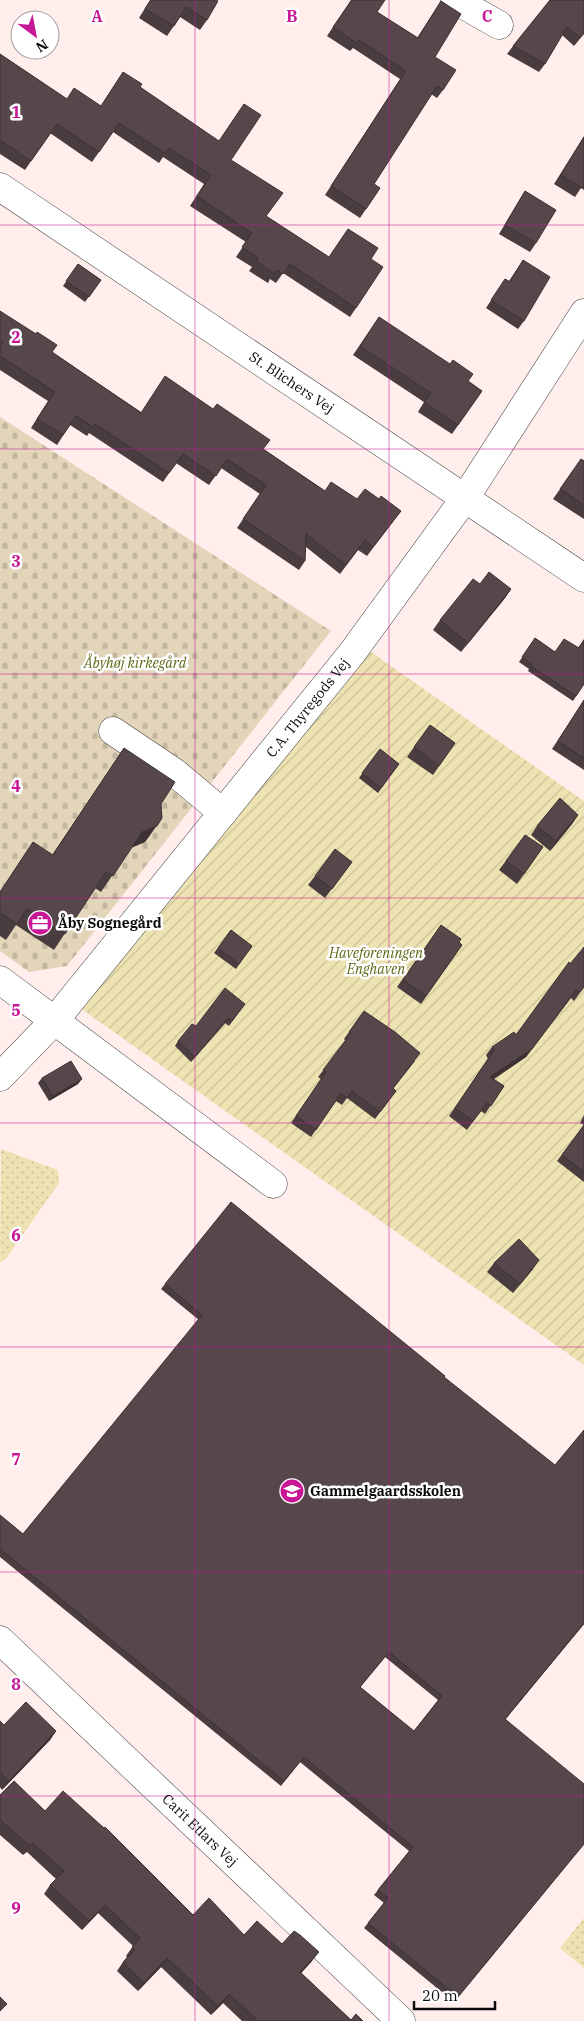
<svg xmlns="http://www.w3.org/2000/svg" width="584" height="2021" font-family="'IBM Plex Serif',serif">
  <defs>
    <pattern id="grass-dots" width="8" height="8" patternUnits="userSpaceOnUse" patternTransform="scale(1.25)"><rect width="8" height="8" fill="#ede2b1"/><path d="M2 2h.1M6 6h.1" fill="none" stroke="#cac197" stroke-width="1.8" stroke-linecap="round"/></pattern>
    <pattern id="cemetery-stones" width="16" height="16" patternUnits="userSpaceOnUse" patternTransform="scale(1.25)"><rect width="16" height="16" fill="#e3d5ba"/><path d="M2 7V4a2 2 0 0 1 4 0v3zM10 15v-3a2 2 0 0 1 4 0v3z" fill="#c2b69f"/></pattern>
    <pattern id="garden-furrows" width="10" height="10" patternUnits="userSpaceOnUse" patternTransform="scale(1.25)"><rect width="10" height="10" fill="#ede2b1"/><path d="M-1 1l2-2M0 10L10 0M9 11l2-2" fill="none" stroke="#cac197"/></pattern>
  </defs>
  <rect width="100%" height="100%" fill="#ffeeeb"/>
  <!-- grass -->
  <g fill="url(#grass-dots)">
    <polygon points="1,1149 58,1170 59,1183 5,1260 0,1262"/>
    <polygon points="584,1918 584,1968 560,1948"/>
  </g>
  <!-- cemetery -->
  <polygon fill="url(#cemetery-stones)" points="0,417 331,631 67,966 29,972 0,951"/>
  <!-- garden -->
  <polygon fill="url(#garden-furrows)" points="361,645 584,801 584,1365 73,1003"/>
  <g fill="none" stroke-linecap="round" stroke-linejoin="round">
    <defs>
      <g id="minor">
        <polyline points="455,0 499,25"/>
        <path id="s1" d="M 0,187 L 584,578"/>
        <polyline points="113,731 174,772 223,813"/>
        <polyline points="0,980 273,1184"/>
        <path id="s2" d="M 0,1077 L 55,1020 L 352,653 L 465,498 L 584,313"/>
        <path id="s3" d="M 0,1640 L 401,2021"/>
      </g>
    </defs>
    <!-- minor casing -->
    <use href="#minor" stroke="#3f3f3f" stroke-width="29"/>
    <!-- minor -->
    <use href="#minor" stroke="#fff" stroke-width="28"/>
  </g>
  <!-- wall -->
  <g fill="#4a3d40" fill-rule="evenodd">
    <polygon points="150,0 216,0 207,20 200,30 180,17 167,36 139,18"/>
    <polygon points="351,0 377,12 417,38 441,1 435,57 443,90 437,98 431,94 374,184 380,188 360,218 325,195 400,79 353,48 350,51 327,36"/>
    <polygon points="584,0 584,34 574,46 562,35 545,64 539,72 507,54 513,46"/>
    <polygon points="0,54 67,99 100,106 140,87 231,160 266,216 329,257 371,259 356,308 350,317 283,273 276,283 270,279 268,283 249,271 252,267 236,257 246,242 190,206 204,184 163,157 159,163 113,132 92,162 50,133 25,170 0,154"/>
    <polygon points="584,136 584,190 581,188 575,197 554,184"/>
    <polygon points="525,191 536,243 530,252 499,234"/>
    <polygon points="523,260 524,321 518,329 486,308 505,279 509,281"/>
    <polygon points="78,264 101,280 85,302 63,286"/>
    <polygon points="0,311 52,352 141,412 263,449 325,491 357,499 379,499 401,511 367,556 358,550 340,574 306,547 305,561 299,570 237,528 260,494 221,468 209,485 176,463 163,482 89,433 87,436 70,425 57,445 31,428 48,401 0,370"/>
    <polygon points="379,317 482,391 452,434 418,412 424,402 353,355"/>
    <polygon points="581,459 584,461 584,519 553,499"/>
    <polygon points="480,584 511,589 505,598 461,652 433,630 440,620"/>
    <polygon points="535,638 555,652 578,648 584,639 584,684 573,701 528,671 529,669 519,662"/>
    <polygon points="584,700 584,770 552,749"/>
    <polygon points="430,725 455,743 433,775 407,757"/>
    <polygon points="124,748 161,804 162,818 145,842 132,847 101,892 95,888 54,950 16,925 6,940 0,936 0,892 33,842 52,855"/>
    <polygon points="380,749 399,764 378,793 359,778"/>
    <polygon points="578,815 572,824 550,851 531,835 537,826"/>
    <polygon points="525,835 543,847 517,884 499,870"/>
    <polygon points="352,862 325,898 308,885 315,876"/>
    <polygon points="441,925 462,945 421,1004 397,987"/>
    <polygon points="231,930 252,946 236,969 214,953"/>
    <polygon points="569,962 584,987 574,1001 571,998 526,1057 494,1079 504,1086 485,1114 481,1111 467,1130 449,1116 488,1059 486,1055 492,1047 516,1035"/>
    <polygon points="245,1004 229,1026 225,1023 191,1062 175,1046 178,1041 196,1026"/>
    <polygon points="364,1011 415,1061 393,1089 391,1098 375,1119 347,1098 342,1105 336,1101 311,1137 291,1123 321,1079 318,1077 346,1041 344,1039"/>
    <polygon points="42,1078 78,1084 49,1101 38,1083"/>
    <polygon points="584,1115 584,1125 580,1123"/>
    <polygon points="584,1125 584,1182 557,1161"/>
    <polygon points="494,1263 533,1269 513,1293 487,1272"/>
    <path d="M 165,1284 L 444,1377 L 584,1624 L 505,1720 L 584,1844 L 454,2002 L 364,1928 L 384,1903 L 374,1895 L 409,1851 L 300,1762 L 281,1786 L 0,1557 L 0,1515 L 23,1534 L 199,1320 L 161,1289 ZM 385,1657 L 438,1700 L 414,1731 L 360,1687 Z"/>
    <polygon points="0,1721 4,1725 56,1731 50,1740 2,1790 0,1787"/>
    <polygon points="0,1795 45,1811 193,1915 244,1935 282,1944 312,1961 301,1973 351,2020 363,2021 242,2021 223,2003 211,2015 161,1967 138,1991 117,1971 123,1962 127,1957 126,1956 133,1946 98,1913 82,1930 44,1894 50,1885 56,1879 27,1852 23,1855 0,1835"/>
  </g>
  <!-- shaded-wall -->
  <g fill="#3c3234">
    <polygon points="511,589 505,598 461,652 468,643"/>
    <polygon points="578,815 572,824 550,851 556,841"/>
    <polygon points="162,818 145,842 131,848 142,832"/>
    <polygon points="576,990 526,1057 484,1085 490,1077"/>
    <polygon points="228,1018 225,1023 191,1062 195,1057"/>
    <polygon points="82,1079 78,1084 49,1101 53,1096"/>
    <polygon points="539,1260 533,1269 513,1293 520,1284"/>
    <polygon points="584,1623 584,1624 501,1724 505,1719"/>
    <polygon points="56,1731 50,1740 2,1790 9,1781"/>
    <polygon points="105,1905 98,1913 82,1930 89,1921"/>
    <polygon points="319,1952 312,1961 294,1981 300,1972"/>
    <polygon points="167,1958 161,1967 138,1991 144,1983"/>
    <polygon points="229,1994 223,2003 211,2015 218,2006"/>
  </g>
  <!-- building -->
  <g fill="#56474b" stroke="#3c3234" fill-rule="evenodd">
    <polygon points="151,0 216,0 218,1 207,20 186,7 174,26 145,9"/>
    <polygon points="352,0 385,0 377,12 418,38 441,1 461,14 435,57 456,70 443,90 437,86 374,184 380,188 366,209 331,186 406,71 359,40 356,43 333,27"/>
    <polygon points="550,0 584,0 584,33 580,37 567,27 545,64 513,46"/>
    <polygon points="0,54 67,99 74,88 101,106 123,72 142,84 140,87 219,141 244,104 261,115 231,160 283,193 266,216 329,257 348,229 378,248 371,259 383,267 356,308 290,264 283,274 277,270 274,274 256,261 258,258 242,247 252,233 197,196 211,175 169,148 165,153 119,123 99,152 57,124 31,161 0,140"/>
    <polygon points="584,137 584,184 582,188 561,175"/>
    <polygon points="525,191 556,210 536,243 505,225"/>
    <polygon points="523,260 550,277 524,321 491,300 505,279 510,282"/>
    <polygon points="78,264 101,280 89,297 66,281"/>
    <polygon points="0,311 36,334 37,332 57,345 52,352 141,413 165,376 213,409 217,404 270,440 263,449 325,491 331,482 357,499 365,489 379,499 381,496 401,511 373,547 365,540 346,565 306,534 305,561 243,519 266,485 227,459 216,476 183,454 169,473 95,424 93,427 76,416 63,435 37,419 55,392 0,356 0,346 3,342 0,340"/>
    <polygon points="379,317 450,364 453,360 473,374 468,381 482,391 458,425 424,402 431,393 360,346"/>
    <polygon points="581,459 584,461 584,505 560,489"/>
    <polygon points="489,572 511,589 468,643 440,620 473,579 480,584"/>
    <polygon points="535,638 555,652 564,639 579,648 584,640 584,684 576,696 531,666 532,664 522,657"/>
    <polygon points="584,700 584,758 558,741"/>
    <polygon points="430,725 455,743 439,766 414,747"/>
    <polygon points="124,748 175,782 161,804 162,818 157,826 142,832 113,876 106,872 65,934 27,909 17,924 0,913 0,892 33,842 53,855"/>
    <polygon points="380,749 399,764 381,788 362,773"/>
    <polygon points="560,798 578,815 556,841 537,826"/>
    <polygon points="525,835 543,847 524,874 506,861"/>
    <polygon points="335,849 352,862 332,889 315,876"/>
    <polygon points="441,925 461,939 459,942 462,945 426,996 403,980"/>
    <polygon points="231,930 252,946 239,964 218,948"/>
    <polygon points="584,947 584,987 580,992 576,990 532,1049 490,1077 504,1086 491,1106 487,1103 473,1121 455,1108 494,1050 492,1047 514,1032 516,1035 569,962 570,964"/>
    <polygon points="225,988 245,1004 232,1021 228,1018 195,1057 178,1041 192,1024 196,1026"/>
    <polygon points="364,1011 395,1032 420,1053 393,1088 396,1091 380,1112 352,1091 347,1098 341,1093 316,1130 296,1116 326,1072 323,1070 351,1033 349,1032"/>
    <polygon points="71,1061 82,1079 53,1096 42,1078"/>
    <polygon points="584,1125 584,1172 562,1155"/>
    <path d="M 231,1202 L 445,1376 L 444,1377 L 555,1465 L 584,1430 L 584,1623 L 505,1719 L 584,1784 L 584,1844 L 458,1997 L 368,1923 L 388,1898 L 378,1890 L 413,1847 L 304,1757 L 284,1781 L 0,1549 L 0,1515 L 23,1534 L 202,1315 L 165,1284 ZM 389,1652 L 442,1696 L 414,1731 L 360,1687 Z"/>
    <polygon points="519,1239 539,1260 520,1284 494,1263"/>
    <polygon points="26,1702 56,1731 9,1781 0,1772 0,1721 4,1725"/>
    <polygon points="14,1781 45,1811 63,1791 104,1828 105,1827 193,1915 209,1898 244,1935 257,1921 282,1944 294,1931 300,1935 319,1952 300,1972 351,2020 356,2014 363,2021 258,2021 229,1994 218,2006 167,1958 144,1983 123,1962 135,1950 132,1947 140,1938 105,1905 89,1921 50,1885 64,1871 33,1843 30,1846 0,1820 0,1795"/>
    <polygon points="0,1997 7,2004 0,2011"/>
  </g>
  <!-- grid -->
  <path fill="none" stroke="#c81796" stroke-width="1" stroke-opacity="0.55" d="M 195,0 L 195,2021M 389,0 L 389,2021M 0,225 L 584,225M 0,449 L 584,449M 0,674 L 584,674M 0,898 L 584,898M 0,1123 L 584,1123M 0,1347 L 584,1347M 0,1572 L 584,1572M 0,1796 L 584,1796"/>
  <!-- icons -->
  <defs>
    <symbol id="office-disc" viewBox="-11 -11 22 22"><circle r="9.5" fill="#c81796" stroke="#fff"/><path d="M-6-3h4V-5.5h4V-3h4V5H-6ZM-1-4.5V-3h2v-1.5ZM-6 0V1H6V0Z" fill="#fff"/></symbol>
    <symbol id="school-disc" viewBox="-11 -11 22 22"><circle r="9.5" fill="#c81796" stroke="#fff"/><path d="M0-5L7-2L0 1L-7-2ZM-4 1L0 2.5L4 1V4Q0 6-4 4Z" fill="#fff"/></symbol>
  </defs>
  <g fill-rule="evenodd">
    <use href="#office-disc" x="26" y="909" width="28" height="28"/>
    <use href="#school-disc" x="278" y="1477" width="28" height="28"/>
  </g>
  <g text-anchor="middle" dominant-baseline="central" stroke-width="5" stroke-linejoin="round" paint-order="stroke">
    <!-- street labels -->
    <g font-size="14" fill="#0c0c0c" stroke="#fff">
      <text stroke="none"><textPath href="#s1" startOffset="351">St. Blichers Vej</textPath></text>
      <text stroke="none"><textPath href="#s2" startOffset="481">C.A. Thyregods Vej</textPath></text>
      <text stroke="none"><textPath href="#s3" startOffset="276">Carit Etlars Vej</textPath></text>
    </g>
    <!-- park labels -->
    <g font-size="14" font-style="italic" fill="#5f6917" stroke="#fff">
      <text x="135" y="663">Åbyhøj kirkegård</text>
      <text x="376" y="953">Haveforeningen<tspan x="376" dy="16">Enghaven</tspan></text>
    </g>
    <!-- poi labels -->
    <g font-size="14" font-weight="bold" fill="#0c0c0c" stroke="#fff" text-anchor="start">
      <text x="58" y="923">Åby Sognegård</text>
      <text x="310" y="1491">Gammelgaardsskolen</text>
    </g>
  </g>
  <g font-size="16" text-anchor="middle" font-weight="bold" fill="#c81796" stroke="#fff" stroke-width="5" stroke-linejoin="round" paint-order="stroke">
    <text x="97" y="22">A</text>
    <text x="292" y="22">B</text>
    <text x="487" y="22">C</text>
    <text x="16" y="118">1</text>
    <text x="16" y="343">2</text>
    <text x="16" y="567">3</text>
    <text x="16" y="792">4</text>
    <text x="16" y="1016">5</text>
    <text x="16" y="1241">6</text>
    <text x="16" y="1465">7</text>
    <text x="16" y="1690">8</text>
    <text x="16" y="1914">9</text>
  </g>
  <!-- north arrow -->
  <g transform="translate(35 35) rotate(148)"><circle r="24" fill="#ffffff" stroke="#9e9e9e"/>
  <path d="M0-4L9 19L0 12L-9 19Z" fill="#c81796"/>
  <text y="-8" font-size="14" font-weight="bold" text-anchor="middle" fill="#0c0c0c">N</text>
  </g>
  <!-- scale -->
  <path d="M414 2001v8h81v-8" fill="none" stroke="#0c0c0c" stroke-width="2.5"/>
  <text x="422" y="2001" font-size="15" fill="#0c0c0c" stroke="#ffffff" stroke-width="4" paint-order="stroke">20 m</text>
</svg>
